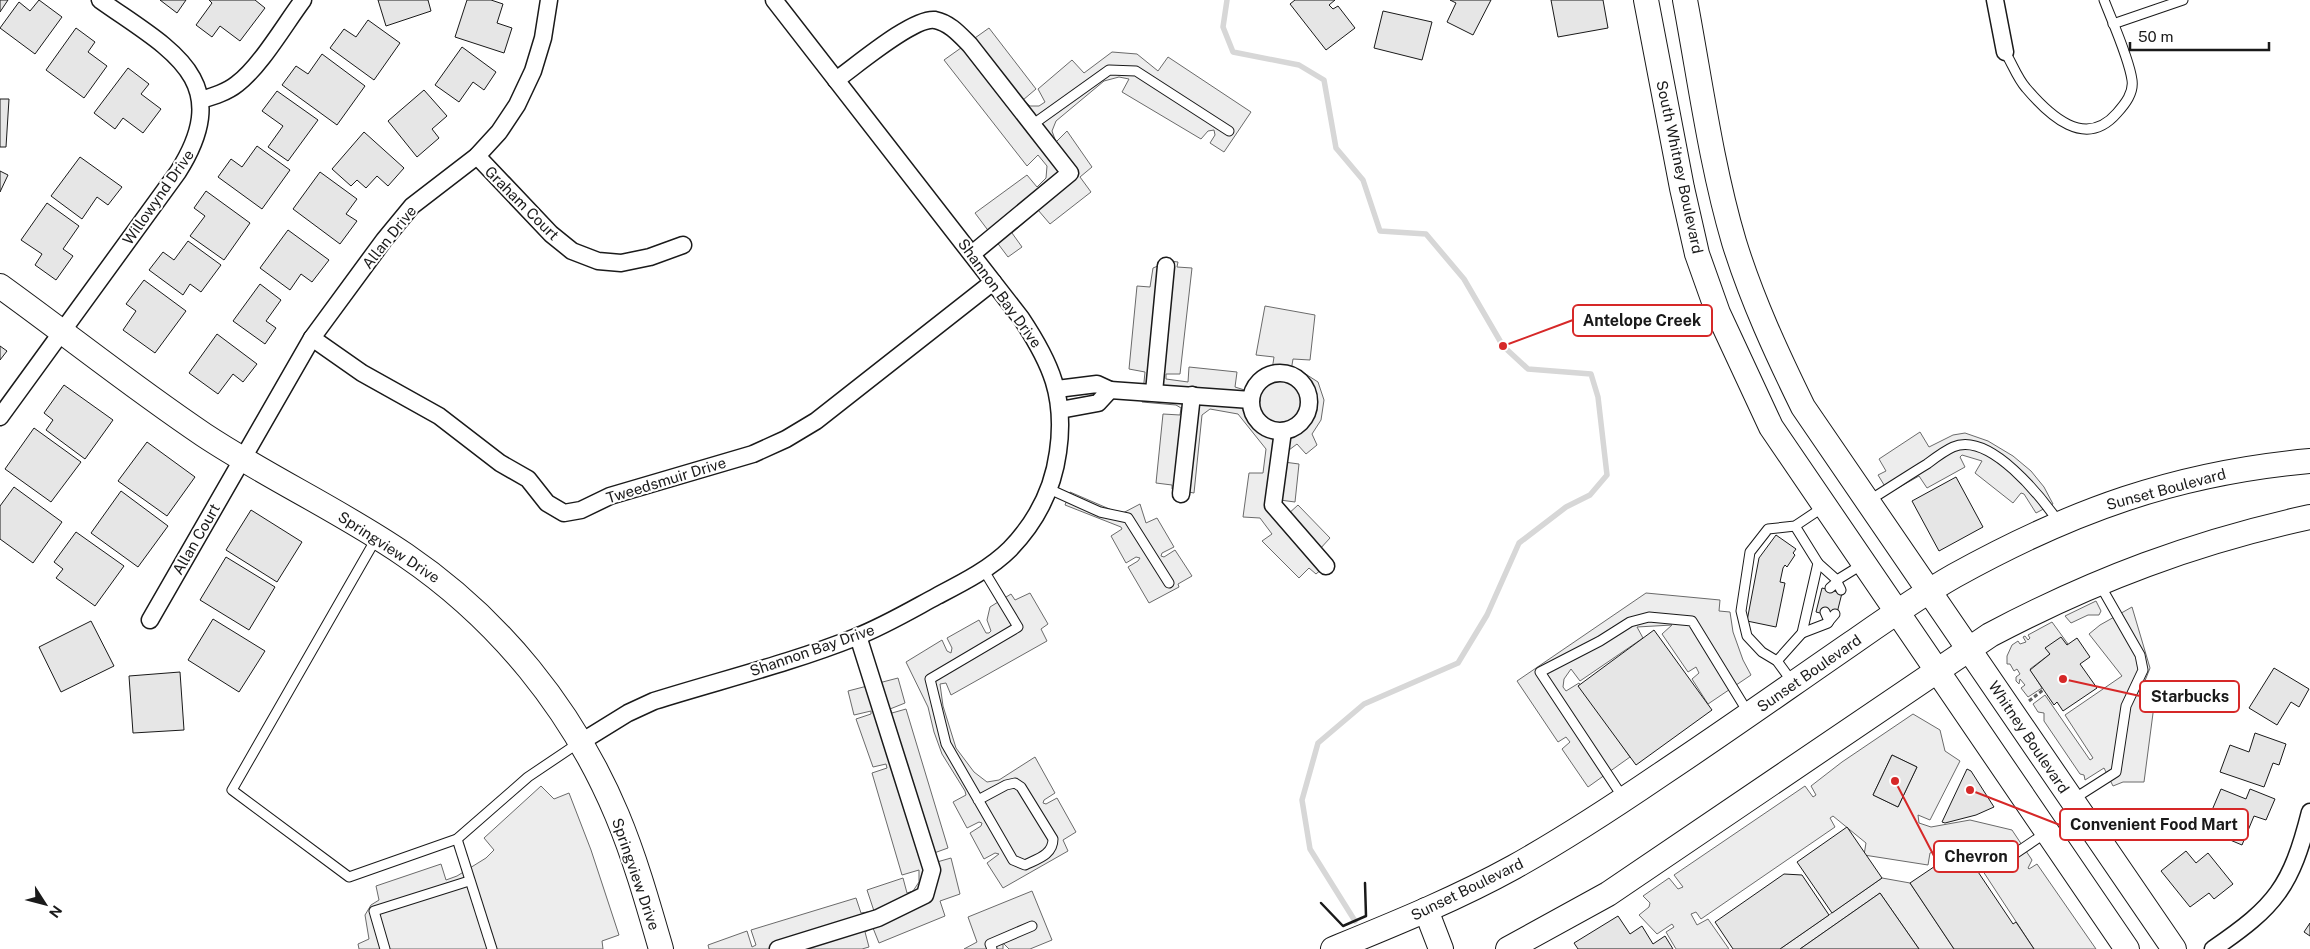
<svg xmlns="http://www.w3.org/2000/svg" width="2310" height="949" font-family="'Public Sans',sans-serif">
  <rect width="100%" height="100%" fill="#fff"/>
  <!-- built -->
  <g fill="#ededed" stroke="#6a6a6a" fill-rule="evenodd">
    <polygon points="989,28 1036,89 1023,100 1030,106 1039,106 1045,102 1038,89 1072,60 1084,73 1112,52 1137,54 1158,71 1168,57 1251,112 1224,152 1210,143 1215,135 1214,130 1208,131 1201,139 1122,92 1129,79 1119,77 1104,81 1056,121 1052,131 1056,142 1067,131 1092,167 1080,177 1091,192 1050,224 1038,210 1012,233 1022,247 1008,257 975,213 1027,175 1037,187 1046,178 1047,166 1038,155 1027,166 944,60"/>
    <polygon points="1170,261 1178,262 1177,267 1192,268 1180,374 1166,374 1166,379 1188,382 1189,367 1237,372 1235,387 1251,392 1257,380 1272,370 1274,357 1256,355 1265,306 1315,315 1310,360 1293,359 1291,371 1304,373 1318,382 1324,400 1321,420 1312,434 1317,445 1306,454 1297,444 1285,453 1284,462 1299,464 1295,502 1280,500 1287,515 1298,505 1330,538 1319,550 1330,562 1316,574 1309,568 1299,578 1262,541 1272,534 1260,518 1243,517 1249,473 1263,473 1266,449 1238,414 1210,409 1202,415 1194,493 1172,489 1172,485 1156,483 1163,414 1180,415 1181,408 1176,405 1142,402 1145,372 1129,369 1137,286 1150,287 1153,268"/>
    <polygon points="1920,432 1929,447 1953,435 1965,433 1988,441 2013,456 2031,471 2044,487 2053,504 2036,513 2024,494 2021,493 2013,503 1975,473 1982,461 1962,455 1960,457 1965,467 1927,488 1919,476 1889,493 1878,475 1886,471 1879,459"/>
    <polygon points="1070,492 1121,514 1140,504 1146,523 1157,518 1174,547 1162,553 1161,556 1164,557 1175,550 1192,576 1178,584 1179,587 1149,603 1128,567 1138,561 1140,558 1136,557 1126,563 1111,536 1122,529 1121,527 1065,505"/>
    <polygon points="1030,593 1048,624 1041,629 1047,641 951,695 946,683 940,684 943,706 956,748 974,772 987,782 999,780 1035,757 1055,793 1044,800 1043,803 1046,804 1057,798 1076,832 1063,840 1068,851 1003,888 987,863 999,854 995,853 984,859 970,833 981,826 982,823 979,822 967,828 953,802 966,795 965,791 942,754 934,732 928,707 906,662 942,640 947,651 951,653 952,648 947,638 979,620 986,633 989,633 991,631 987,620 990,607 1011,594 1015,600"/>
    <polygon points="1646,593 1720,600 1719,611 1730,612 1733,632 1743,660 1751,675 1708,704 1692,679 1699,673 1696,667 1688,672 1662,634 1672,625 1637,627 1643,638 1580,681 1571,669 1564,679 1563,687 1566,691 1579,683 1630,757 1588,787 1562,749 1570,742 1566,737 1558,742 1517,681"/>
    <polygon points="2096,601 2101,611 2099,615 2088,615 2071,623 2065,616"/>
    <polygon points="2132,607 2150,668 2139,696 2155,698 2144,782 2123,782 2113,786 2104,768 2085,780 2084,775 2080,774 2044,721 2044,713 2038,712 2033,704 2045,695 2090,760 2093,758 2065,715 2122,676 2089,634 2100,625"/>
    <polygon points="2052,622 2068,644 2046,648 2050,654 2030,669 2042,688 2028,697 2021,688 2025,685 2020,679 2019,684 2016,681 2016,677 2020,674 2017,669 2014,671 2010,664 2007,664 2007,656 2012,645 2018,641 2020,644 2026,642 2023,637 2025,636 2028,640 2030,638 2028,635"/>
    <polygon points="898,678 905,703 890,709 892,713 906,709 948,848 934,853 937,862 951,858 960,894 940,901 945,916 879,943 873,928 865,932 869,947 862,949 709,949 708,945 747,931 752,947 756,945 751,930 856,898 861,913 874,911 867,890 903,878 907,893 913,891 919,882 919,870 902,875 872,773 887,768 886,764 873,767 856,719 871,714 871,711 854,715 848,691"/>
    <path d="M 1913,714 L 1940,730 L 1945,751 L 1960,761 L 1930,820 L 1918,815 L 1919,823 L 1931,827 L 1970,820 L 2012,830 L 2032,860 L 2028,868 L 2029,869 L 2037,864 L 2096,949 L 2034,949 L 1975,859 L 1972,861 L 1967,852 L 1974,846 L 1959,841 L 1930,853 L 1928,865 L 1864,855 L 1866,843 L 1833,816 L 1830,818 L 1835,827 L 1701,919 L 1696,912 L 1691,914 L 1697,925 L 1708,919 L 1729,949 L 1676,949 L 1666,932 L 1674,927 L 1672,924 L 1657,934 L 1639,915 L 1649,907 L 1650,903 L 1643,896 L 1669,878 L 1678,889 L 1683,887 L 1674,875 L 1805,786 L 1813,797 L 1816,795 L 1811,786 L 1842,762 ZM 1892,755 L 1917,767 L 1898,807 L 1873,795 Z"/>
    <polygon points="541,786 554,799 569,793 591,850 619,935 602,941 603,949 359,949 358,944 369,939 365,915 371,905 379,900 376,886 441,864 446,880 457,876 486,858 494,850 484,838"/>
    <polygon points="1882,878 1910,883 1954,949 1919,949 1880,893 1800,949 1780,949"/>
    <polygon points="1032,891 1052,940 1030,949 1009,949 1003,943 1003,949 964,949 977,942 968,917"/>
  </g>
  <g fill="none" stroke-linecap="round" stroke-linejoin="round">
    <!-- stream -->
    <polyline stroke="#d7d7d7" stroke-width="5.5" points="1227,0 1223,27 1233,52 1299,65 1324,80 1336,148 1363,180 1380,231 1426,234 1464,279 1503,346 1528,369 1591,374 1598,397 1607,475 1590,495 1566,507 1519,543 1487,615 1458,663 1364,704 1318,743 1302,800 1310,849 1355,921"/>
  </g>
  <!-- building -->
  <g fill="#e6e6e6" stroke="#1a1a1a">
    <polygon points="0,0 8,0 0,12"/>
    <polygon points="39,0 62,17 35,54 0,28 19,2 30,11"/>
    <polygon points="160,0 186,0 177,13"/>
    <polygon points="209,0 255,0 265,8 240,41 220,26 212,37 196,25 212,3"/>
    <polygon points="378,0 428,0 431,11 386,26"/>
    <polygon points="467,0 491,0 503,4 497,23 512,28 504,53 455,37"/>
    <polygon points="1295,0 1335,0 1329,5 1333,9 1338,6 1355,28 1326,50 1290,4"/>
    <polygon points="1450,0 1491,0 1473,35 1447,22 1456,3"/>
    <polygon points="1551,0 1603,0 1608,28 1558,37"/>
    <polygon points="1383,11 1432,22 1422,60 1374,48"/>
    <polygon points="368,20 400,43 374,80 330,48 344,29 356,37"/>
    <polygon points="76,28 95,42 88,52 107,66 84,98 46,70"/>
    <polygon points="462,47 496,72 484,90 473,82 459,102 435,85"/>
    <polygon points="322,54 365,86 337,125 282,85 296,66 308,74"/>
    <polygon points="128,68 149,84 141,94 161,109 143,133 123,118 115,129 94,113"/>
    <polygon points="424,90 447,116 432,129 439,138 417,157 388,121"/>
    <polygon points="277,91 318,120 288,161 268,147 283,126 262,111"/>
    <polygon points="0,99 9,99 6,147 0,147"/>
    <polygon points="364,132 404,168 388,186 377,176 366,188 357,180 351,186 332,169"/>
    <polygon points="257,146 290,170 262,209 218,177 231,159 242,167"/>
    <polygon points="80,157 122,187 108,205 97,197 82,219 51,196"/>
    <polygon points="0,171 8,175 0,192"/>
    <polygon points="320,172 357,199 346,214 357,221 340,244 293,209"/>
    <polygon points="206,191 250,223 224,260 190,236 205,216 194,208"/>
    <polygon points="47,203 79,226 63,249 73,256 56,280 35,265 42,254 21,240"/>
    <polygon points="288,230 329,260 312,282 301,274 290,290 260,268"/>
    <polygon points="188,241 221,265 201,292 190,284 183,295 149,270 163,252 174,260"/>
    <polygon points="144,280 186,311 155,353 123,330 136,311 126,304"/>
    <polygon points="260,284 281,300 266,321 276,328 265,344 233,321"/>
    <polygon points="217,334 257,364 243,382 233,374 218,394 189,373"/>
    <polygon points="0,346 7,351 0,360"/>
    <polygon points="64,385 113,420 85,459 46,430 53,420 44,413"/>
    <polygon points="34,428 81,462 51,502 5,469"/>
    <polygon points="147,442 195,477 167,516 118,481"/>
    <polygon points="1956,477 1983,527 1939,551 1912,501"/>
    <polygon points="14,487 62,522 33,563 0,539 0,506"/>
    <polygon points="121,491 168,526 138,567 91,533"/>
    <polygon points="251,510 302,542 277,582 226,550"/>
    <polygon points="76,532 124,566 95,606 56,578 63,569 54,562"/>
    <polygon points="1776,535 1796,549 1793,553 1795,555 1787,567 1785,565 1783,568 1780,582 1785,583 1776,627 1747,621 1759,558"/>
    <polygon points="226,557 275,587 249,630 200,600"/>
    <polygon points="1822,588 1842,593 1836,617 1816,612"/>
    <polygon points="213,619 265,651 239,692 188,660"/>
    <polygon points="91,621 114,666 61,692 39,647"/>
    <polygon points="1654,630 1712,710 1636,765 1578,686"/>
    <polygon points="2061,637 2067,645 2077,638 2090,657 2080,664 2097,688 2063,711 2057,702 2054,705 2030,670 2050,654 2045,648"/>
    <polygon points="2274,668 2309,689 2299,707 2291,702 2277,725 2249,708"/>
    <polygon points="180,672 184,730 133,733 129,676"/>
    <polygon points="2255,733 2286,744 2279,765 2273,763 2264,787 2220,772 2230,745 2249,752"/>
    <polygon points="1892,755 1917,767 1898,807 1873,795"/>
    <polygon points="1967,769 1971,771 1994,807 1976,815 1945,823 1942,822"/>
    <polygon points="2221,789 2246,799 2250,789 2275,799 2266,820 2254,816 2242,845 2204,829"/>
    <polygon points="1847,827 1882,878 1832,913 1797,862"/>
    <polygon points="1962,848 2013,924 2016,922 2034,949 1954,949 1910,883"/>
    <polygon points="2186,851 2196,863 2208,853 2233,884 2214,899 2209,893 2190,907 2161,871"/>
    <polygon points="1784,874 1802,875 1829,915 1780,949 1733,949 1715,922"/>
    <polygon points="1880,893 1919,949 1800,949"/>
    <polygon points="1618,916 1630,934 1642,926 1653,944 1665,936 1673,949 1578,949 1574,943"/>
    <polygon points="2310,923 2310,936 2304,932"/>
  </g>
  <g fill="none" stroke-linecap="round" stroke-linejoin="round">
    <defs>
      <g id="lane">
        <polyline points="2113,24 2183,0"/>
        <path d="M 2005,52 C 2012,63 2017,78 2026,88 C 2049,115 2085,150 2117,113 C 2125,104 2134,93 2132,80 C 2129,58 2112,21 2104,0"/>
        <polyline points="1032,125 1109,70 1136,71 1229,131"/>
        <polyline points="1049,489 1100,512 1128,518 1169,583"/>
        <path d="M 1868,501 C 1888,489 1907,476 1927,464 C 1935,458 1944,451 1953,447 C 1990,431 2042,498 2060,524"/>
        <polyline points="377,537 232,790 349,877 457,839 528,777 580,742"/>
        <polyline points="1818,563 1837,580 1837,582"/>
        <polyline points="1837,580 1863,564"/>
        <polyline points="1830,588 1837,582 1841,590"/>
        <polyline points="1825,612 1829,621 1835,614"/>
        <polyline points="1802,633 1828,623 1829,621"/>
        <polyline points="1777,661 1802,633 1818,563 1795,526"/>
        <polyline points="1793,683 1777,661 1762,652 1747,636 1741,611 1750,552 1768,529 1795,526 1825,506"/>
        <polyline points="1624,799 1540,672 1600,641 1630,622 1649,617 1692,621 1749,714"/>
        <path d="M 978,800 L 1006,785 L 1015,783 L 1021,787 L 1053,839 C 1053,855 1037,859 1025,865 L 1013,860 L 946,744 L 930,679 L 1018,627 L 983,569"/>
        <polyline points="2072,800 2116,772 2126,706 2143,670 2140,655 2100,585"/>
        <polyline points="457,839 492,949"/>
        <polyline points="2007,859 2047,832"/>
        <polyline points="385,949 374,911 469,881"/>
        <polyline points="992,949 990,944 1032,926"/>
      </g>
      <g id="street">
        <polyline points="1995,0 2005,52"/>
        <path d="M 836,80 C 856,66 913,17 935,20 C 950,23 960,35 970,45 L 1070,173 L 972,254"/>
        <path d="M 201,100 C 214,96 227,92 237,84 C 260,67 285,24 303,0"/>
        <polyline points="477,156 551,234 572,251 598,261 621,263 650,257 683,245"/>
        <polyline points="312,338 362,373 439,416 500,463 528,479 547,503 564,513 581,510 610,496 753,454 786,439 816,421 993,282"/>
        <circle cx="1280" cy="402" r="29"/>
        <polyline points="1057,389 1097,384 1110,390 1098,403 1060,410"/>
        <polyline points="1110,390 1251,400"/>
        <polyline points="1154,392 1166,266"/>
        <path d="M 0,417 L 178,172 C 237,79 169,49 100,0"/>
        <polyline points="1283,431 1273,505 1326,566"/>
        <polyline points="1181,494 1192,395"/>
        <polyline points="150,620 312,338 384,240 412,206 477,156 499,132 517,105 533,71 543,38 549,0"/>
        <path d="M 581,742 L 628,713 L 654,701 C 721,680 791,663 856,637 C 884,626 911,610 937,596 C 962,583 990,569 1010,549 C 1036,522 1053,489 1058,452 C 1066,397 1051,363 1021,318 L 774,0"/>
        <polyline points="778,949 878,918 925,895 932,870 858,636"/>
        <path d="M 2213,949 C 2276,906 2291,887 2310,812"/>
      </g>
      <g id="secondary">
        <polyline points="1646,0 1682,188 1697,254 1718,313 1771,427 2127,949"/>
        <path d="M 1685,0 C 1700,80 1711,164 1734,242 C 1752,300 1777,354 1803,407 L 2174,949"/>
        <path d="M 0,286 C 68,335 134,388 204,435 C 269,478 341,511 405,555 C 499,619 573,710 617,815 C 635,858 648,904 661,949"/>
        <polyline points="1426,910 1441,949"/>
        <path d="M 1333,949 C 1394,924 1456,899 1514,867 C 1564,839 1613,807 1660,775 C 1725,732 1788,687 1852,643 C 1885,620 1919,596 1954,576 C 2071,511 2176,473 2310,461"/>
        <path d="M 1508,949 L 1608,894 L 1990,635 C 2094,580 2195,542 2310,517"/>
      </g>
    </defs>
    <!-- lane casing -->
    <use href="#lane" stroke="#1a1a1a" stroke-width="11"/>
    <!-- street casing -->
    <use href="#street" stroke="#1a1a1a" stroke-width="19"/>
    <!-- secondary casing -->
    <use href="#secondary" stroke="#1a1a1a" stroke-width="26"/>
    <!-- path -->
    <polyline stroke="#5f5f5f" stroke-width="3" stroke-dasharray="4 2.5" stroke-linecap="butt" points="2029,701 2043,690"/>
    <!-- lane -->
    <use href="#lane" stroke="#fff" stroke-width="9"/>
    <!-- street -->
    <use href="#street" stroke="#fff" stroke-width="16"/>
    <!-- secondary -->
    <use href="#secondary" stroke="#fff" stroke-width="24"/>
    <!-- wall -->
    <polyline stroke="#1a1a1a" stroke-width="2.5" points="1321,903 1343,926 1366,916 1365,883"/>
  </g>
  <g text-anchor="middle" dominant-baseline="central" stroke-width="4" stroke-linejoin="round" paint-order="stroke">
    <!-- street labels -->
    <g font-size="15" fill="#1a1a1a" stroke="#fff">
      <text transform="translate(1680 167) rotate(78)">South Whitney Boulevard</text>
      <text transform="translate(158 197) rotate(-55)">Willowynd Drive</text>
      <text transform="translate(522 203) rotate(45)">Graham Court</text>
      <text transform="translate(389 237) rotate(-51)">Allan Drive</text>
      <text transform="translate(1000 293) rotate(54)">Shannon Bay Drive</text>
      <text transform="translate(666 480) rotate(-17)">Tweedsmuir Drive</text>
      <text transform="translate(2166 489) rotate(-15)">Sunset Boulevard</text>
      <text transform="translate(196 539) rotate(-60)">Allan Court</text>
      <text transform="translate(389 547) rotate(33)">Springview Drive</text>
      <text transform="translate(812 650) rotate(-19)">Shannon Bay Drive</text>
      <text transform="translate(1809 673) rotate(-35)">Sunset Boulevard</text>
      <text transform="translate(2029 737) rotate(56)">Whitney Boulevard</text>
      <text transform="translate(636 874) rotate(71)">Springview Drive</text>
      <text transform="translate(1467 889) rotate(-26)">Sunset Boulevard</text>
    </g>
  </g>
  <!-- callouts -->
  <path fill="none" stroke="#d62828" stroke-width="2" d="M1503 346L1573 320M2063 679L2140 696M1970 790L2060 825M1895 781L1934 856"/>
  <g fill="#d62828" stroke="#fff" stroke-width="2">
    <circle cx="1503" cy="346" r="5"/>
    <circle cx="2063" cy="679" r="5"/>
    <circle cx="1970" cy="790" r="5"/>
    <circle cx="1895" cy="781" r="5"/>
  </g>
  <g fill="#fff" stroke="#d62828" stroke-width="2">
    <rect x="1573" y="305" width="139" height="31" rx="5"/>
    <rect x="2140" y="681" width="99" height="31" rx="5"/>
    <rect x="2060" y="809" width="188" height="31" rx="5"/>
    <rect x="1934" y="841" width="84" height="31" rx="5"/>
  </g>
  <g font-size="16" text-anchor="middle" font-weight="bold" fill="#1a1a1a">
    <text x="1642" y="326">Antelope Creek</text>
    <text x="2190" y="702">Starbucks</text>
    <text x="2154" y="830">Convenient Food Mart</text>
    <text x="1976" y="862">Chevron</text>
  </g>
  <!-- north arrow -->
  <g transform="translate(45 904) rotate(126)" stroke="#ffffff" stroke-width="4" paint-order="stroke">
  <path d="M0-4L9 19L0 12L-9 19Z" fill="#1a1a1a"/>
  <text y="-8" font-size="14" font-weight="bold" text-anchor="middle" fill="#1a1a1a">N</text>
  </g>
  <!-- scale -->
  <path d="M2130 42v8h139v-8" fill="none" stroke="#1a1a1a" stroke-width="2.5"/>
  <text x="2138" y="42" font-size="15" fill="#1a1a1a" stroke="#ffffff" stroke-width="4" paint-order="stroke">50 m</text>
</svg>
